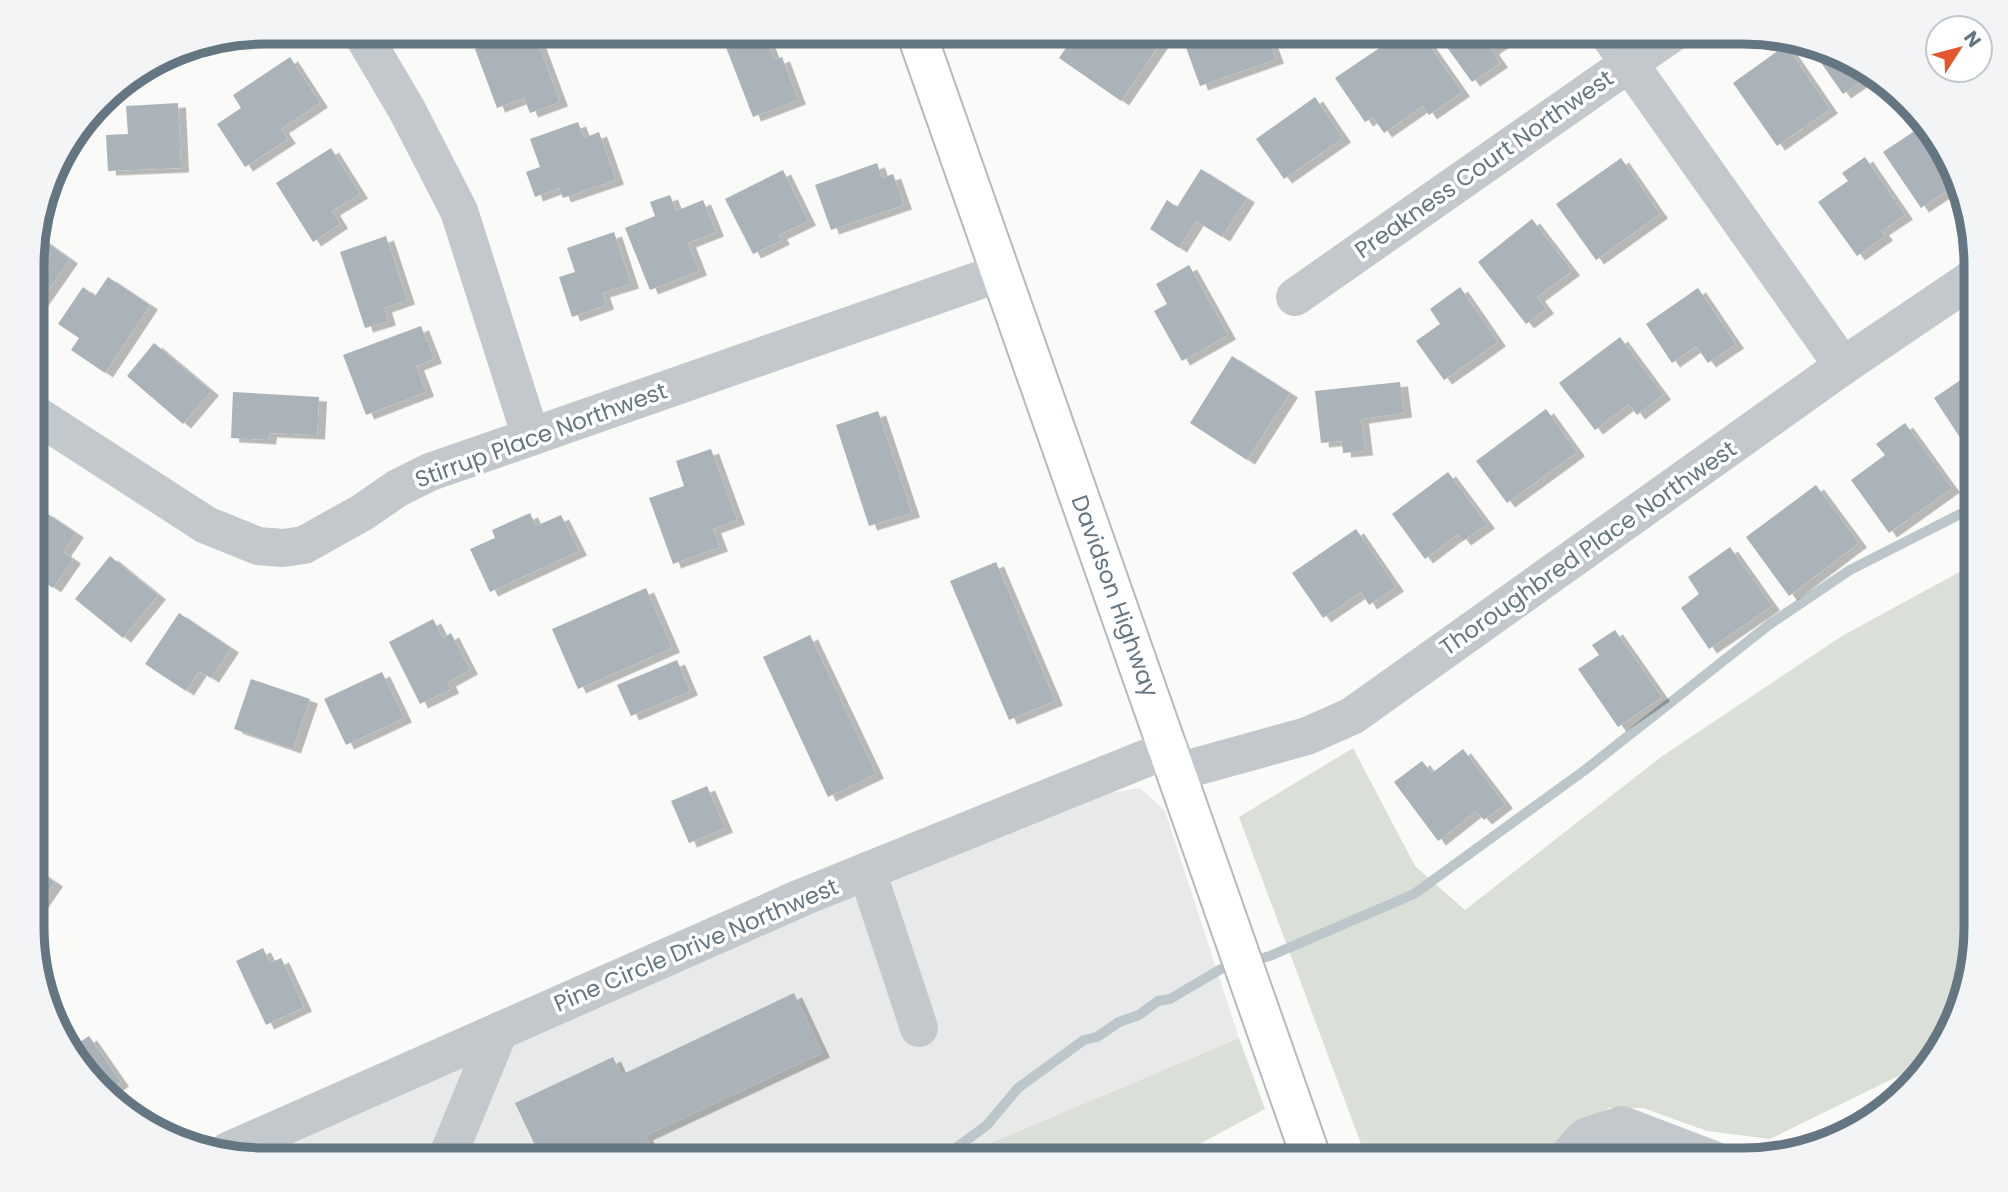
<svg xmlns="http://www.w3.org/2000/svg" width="2008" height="1192" font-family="Poppins,sans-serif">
  <defs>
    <filter id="shadow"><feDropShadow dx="8" dy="4.5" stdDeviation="0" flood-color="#0004"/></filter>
  </defs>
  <rect width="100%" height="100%" fill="#fafaf8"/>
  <!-- built -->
  <polygon fill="#e8e9e9" points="1140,788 1165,811 1239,1038 951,1160 264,1160 241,1154 1086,797"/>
  <!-- green -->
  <g fill="#dadfd7">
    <polygon points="1976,563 1976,942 1945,1044 1927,1062 1770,1139 1707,1131 1643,1108 1609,1108 1540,1160 1367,1160 1239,817 1353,748 1415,866 1465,910 1661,757 1842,636"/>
    <polygon points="1239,1038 1265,1109 1169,1160 951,1160"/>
  </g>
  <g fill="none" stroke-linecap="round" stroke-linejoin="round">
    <!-- stream -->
    <g stroke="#bbc7cb" stroke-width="10">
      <polyline points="1252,961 1270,956 1414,894 1585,770 1770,624 1850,570 1976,506"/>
      <polyline points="926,1160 936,1155 949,1153 987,1125 1018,1088 1084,1040 1097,1037 1119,1022 1139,1015 1158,1001 1170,999 1221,969 1237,964"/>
    </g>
  </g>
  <!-- building -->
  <g fill="#aab3b9" filter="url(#shadow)">
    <polygon points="524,32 534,32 560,102 530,113 524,98 497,108 475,49"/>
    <polygon points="736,32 763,32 774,60 782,57 798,100 753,117 722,37"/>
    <polygon points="1077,32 1154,32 1164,38 1121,101 1059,58"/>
    <polygon points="1214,32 1266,32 1276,59 1200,86 1184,42"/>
    <polygon points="1403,32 1420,32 1462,92 1429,115 1423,106 1384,133 1373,117 1365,122 1335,78"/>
    <polygon points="1436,32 1518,32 1491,50 1500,63 1472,82"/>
    <polygon points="1786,45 1830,109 1777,146 1733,83"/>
    <polygon points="1812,50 1860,63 1872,74 1843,94"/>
    <polygon points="290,57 320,103 281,129 288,139 245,167 217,124 241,108 233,95"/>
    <polygon points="1315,97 1343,138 1284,179 1256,139"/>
    <polygon points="178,103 181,168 108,171 106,135 128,134 126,106"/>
    <polygon points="578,122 584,138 599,132 616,180 563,198 559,188 535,197 526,172 540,167 530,139"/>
    <polygon points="1925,124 1937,135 1950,173 1941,179 1948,190 1921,208 1883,152"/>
    <polygon points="331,148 360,194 332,211 340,224 313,242 276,183"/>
    <polygon points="1865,157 1905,215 1881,231 1885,236 1857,256 1818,202 1848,181 1842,173"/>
    <polygon points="1621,158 1660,214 1596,260 1556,204"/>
    <polygon points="877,163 882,178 893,174 904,205 831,230 815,185"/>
    <polygon points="1201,169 1247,198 1222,237 1196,221 1179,248 1150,229 1167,200 1177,207"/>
    <polygon points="783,170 808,221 779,235 782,240 753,254 725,199"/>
    <polygon points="670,195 676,211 703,200 716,232 688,243 699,271 650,290 625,228 655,216 650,202"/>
    <polygon points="1532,219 1572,271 1537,297 1546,309 1526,324 1478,262"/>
    <polygon points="614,232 631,284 602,293 606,305 572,317 559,277 575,272 567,248"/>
    <polygon points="34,233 70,259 33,312 33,235"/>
    <polygon points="386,236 407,300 384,308 388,321 365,328 340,252"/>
    <polygon points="1189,265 1228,335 1182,361 1154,311 1167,304 1156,284"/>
    <polygon points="108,277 150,305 105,373 71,350 79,338 58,324 83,287 95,296"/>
    <polygon points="1460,287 1498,342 1444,380 1416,341 1440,324 1430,309"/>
    <polygon points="1698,288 1736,344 1708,363 1696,346 1672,363 1646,324"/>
    <polygon points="421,326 434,359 416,366 426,392 366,415 343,355"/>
    <polygon points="1620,337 1663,395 1637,415 1629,404 1595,430 1559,383"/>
    <polygon points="154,343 211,391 183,424 127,376"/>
    <polygon points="1232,356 1290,393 1247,460 1190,423"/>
    <polygon points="1965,377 1976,394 1976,462 1934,398"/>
    <polygon points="1400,382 1404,413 1361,419 1365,451 1343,453 1342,441 1321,443 1315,391"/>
    <polygon points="233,392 319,397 317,435 269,433 268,440 231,438"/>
    <polygon points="1546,409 1577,452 1507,503 1476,461"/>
    <polygon points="878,411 912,513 869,526 836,425"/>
    <polygon points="1905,423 1952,488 1889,533 1851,480 1885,455 1876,444"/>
    <polygon points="711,449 737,520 713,529 720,547 673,564 649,498 684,486 676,461"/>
    <polygon points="1448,472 1487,524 1463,541 1458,534 1425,559 1392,514"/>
    <polygon points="1816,485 1859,543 1789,596 1746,537"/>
    <polygon points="45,512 76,533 63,552 73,559 53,588 33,574 33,514 40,519"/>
    <polygon points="530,513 536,526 561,515 579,551 490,592 470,549 495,538 492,530"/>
    <polygon points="1356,529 1396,587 1369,605 1361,592 1323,618 1292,573"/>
    <polygon points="1730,547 1772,606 1709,649 1681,608 1699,594 1688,577"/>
    <polygon points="110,556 158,595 123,638 75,599"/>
    <polygon points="996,562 1055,701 1009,720 950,581"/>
    <polygon points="646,588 672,648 578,689 552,629"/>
    <polygon points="179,613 231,648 211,678 199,671 186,691 145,664"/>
    <polygon points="433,619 443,638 451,633 470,670 448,682 451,689 420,704 389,642"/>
    <polygon points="1615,630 1662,697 1618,727 1578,669 1599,655 1592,645"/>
    <polygon points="810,635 876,774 828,797 763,657"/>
    <polygon points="677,660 690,691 631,716 617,685"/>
    <polygon points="382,672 404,718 346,745 324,699"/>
    <polygon points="251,679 310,699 293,749 234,729"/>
    <polygon points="1463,749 1505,804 1484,820 1476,811 1438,841 1394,782 1422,761 1432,773"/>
    <polygon points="707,786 725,828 689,843 671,801"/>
    <polygon points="33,867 55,882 33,914"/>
    <polygon points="263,948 270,963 281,958 304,1007 266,1025 236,961"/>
    <polygon points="794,993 822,1053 645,1136 652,1151 632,1160 542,1160 515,1103 613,1057 621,1075"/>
    <polygon points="89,1036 121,1082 108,1091 71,1057 68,1050"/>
  </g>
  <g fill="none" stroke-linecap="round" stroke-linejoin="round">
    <defs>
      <polyline id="major" points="916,32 1312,1160"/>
    </defs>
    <!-- major casing -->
    <use href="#major" stroke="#b5babe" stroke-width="42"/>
    <!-- minor -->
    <g stroke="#c3c8cc" stroke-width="38">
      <polyline points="361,32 407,110 459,211 531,437"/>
      <polyline points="1607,32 1843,366"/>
      <polyline points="1295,297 1674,32"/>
      <polyline points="33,413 206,525 258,546 283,548 304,545 363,512 396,489 430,472 1000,273"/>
      <polyline points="1177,772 1307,736 1352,716 1843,366 1976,276"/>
      <polyline points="867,871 919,1028"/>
      <polyline points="228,1151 803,897 1169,749"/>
      <polyline points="446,1160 499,1031"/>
      <polyline points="1565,1160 1585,1137 1622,1125 1714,1160"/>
    </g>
    <!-- major -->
    <use href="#major" stroke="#fff" stroke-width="38"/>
  </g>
  <g text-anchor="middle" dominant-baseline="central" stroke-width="7" stroke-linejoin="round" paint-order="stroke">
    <!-- street labels -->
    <g font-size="23" fill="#657683" stroke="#fff">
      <text transform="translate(1484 164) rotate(-35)">Preakness Court Northwest</text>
      <text transform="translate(541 435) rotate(-20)">Stirrup Place Northwest</text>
      <text transform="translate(1588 548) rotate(-35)">Thoroughbred Place Northwest</text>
      <text transform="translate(1115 596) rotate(70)">Davidson Highway</text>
      <text transform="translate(696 945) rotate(-23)">Pine Circle Drive Northwest</text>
    </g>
  </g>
  <!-- crop -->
  <path d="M0 0H2008V1192H0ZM265 44H1743A221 221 0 0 1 1964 265V927A221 221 0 0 1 1743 1148H265A221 221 0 0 1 44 927V265A221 221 0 0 1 265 44Z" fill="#f3f4f5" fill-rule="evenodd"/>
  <path fill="none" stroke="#657683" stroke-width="9" d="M265 44H1743A221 221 0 0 1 1964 265V927A221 221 0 0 1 1743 1148H265A221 221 0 0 1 44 927V265A221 221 0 0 1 265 44Z"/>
  <!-- north arrow -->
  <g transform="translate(1959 49) rotate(54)"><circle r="33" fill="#ffffff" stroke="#c1c8cd" stroke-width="2"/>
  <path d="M0-5L12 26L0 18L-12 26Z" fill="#e4572e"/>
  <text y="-10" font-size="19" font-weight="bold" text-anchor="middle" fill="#657683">N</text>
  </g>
</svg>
